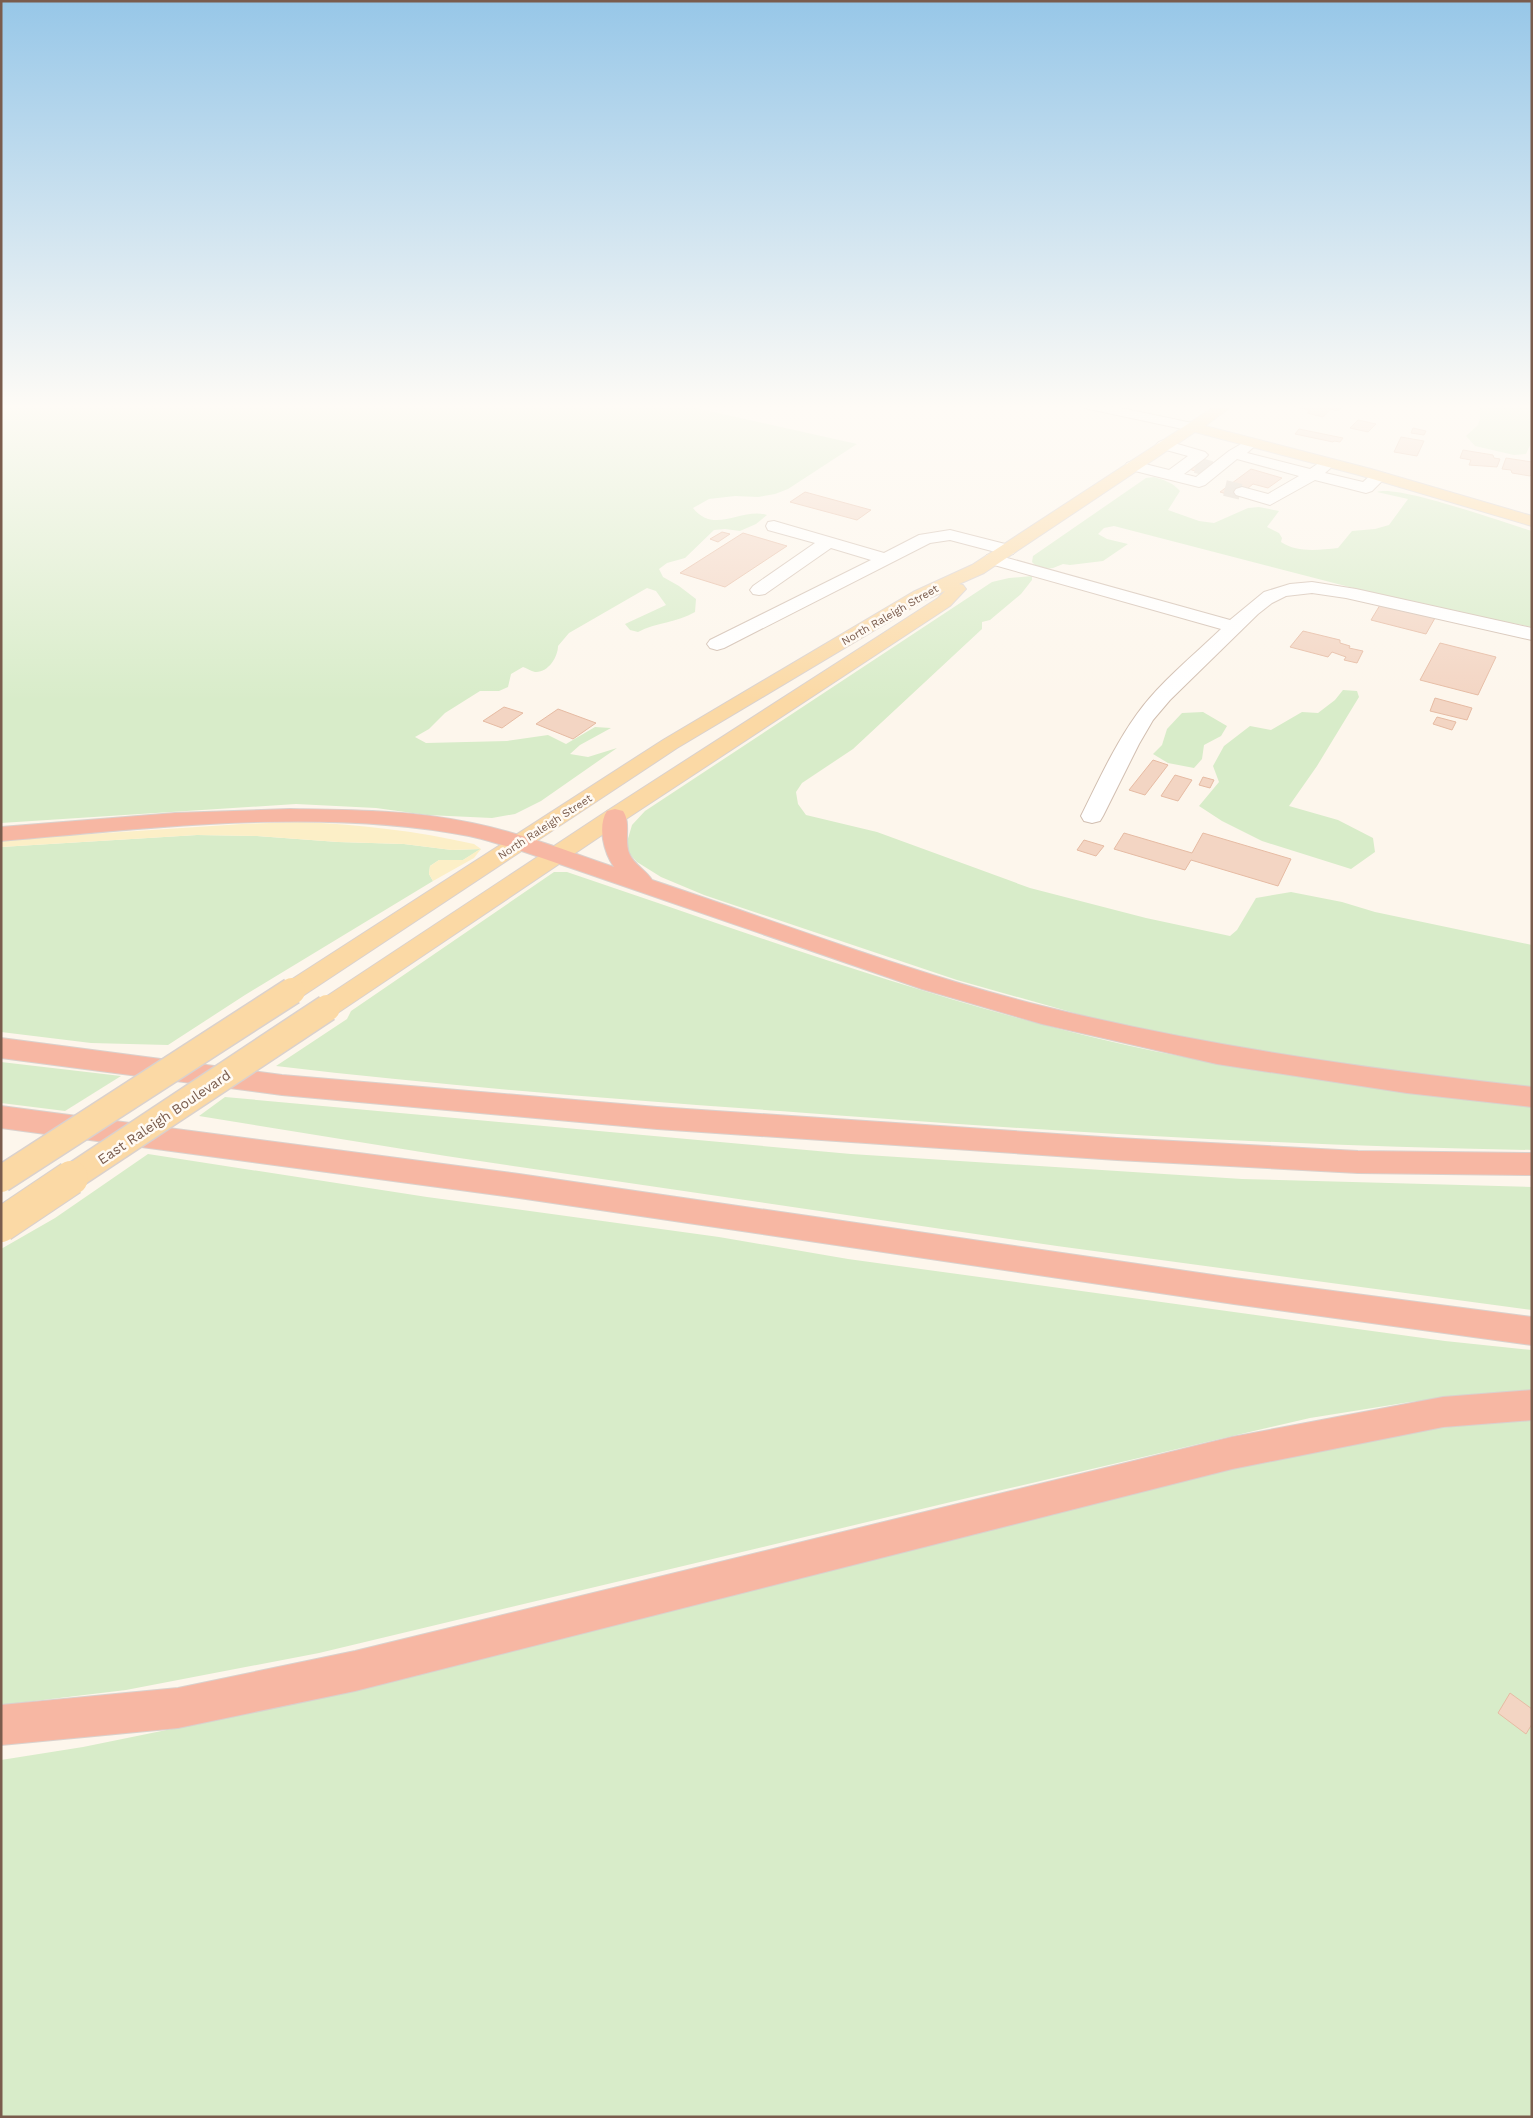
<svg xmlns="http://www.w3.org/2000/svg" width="1533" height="2118" font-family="'Work Sans',sans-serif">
  <rect width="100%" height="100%" fill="#fdf6ec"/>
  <!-- green -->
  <g fill="#d8ecc9">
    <path d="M 1,405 L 695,405 L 692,407 L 857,444 L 788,489 L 775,494 L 758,497 L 735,496 L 709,499 L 693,508 C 714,535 742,507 767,515 L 756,524 L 740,531 L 725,529 L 714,530 L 685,558 L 667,563 L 659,569 L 663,577 L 679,586 L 696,599 L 695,612 C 677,623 656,622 638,632 L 630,630 L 625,624 L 666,605 L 656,591 L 647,588 L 569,633 L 558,646 C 558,657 548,673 535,672 C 531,671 526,668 523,667 L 511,674 L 508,687 L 499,691 L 480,691 L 445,713 L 429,729 L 415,737 L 426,743 L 507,741 L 548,735 L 566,744 L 595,727 L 611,728 L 580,745 L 570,754 L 588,757 L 617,748 L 541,801 L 515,814 L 492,818 L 427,815 L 376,808 L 296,804 L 1,823 Z"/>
    <polygon points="1487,405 1532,405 1532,441 1526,454 1514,455 1475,446 1466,436 1478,425 1480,419 1480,408"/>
    <path d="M 1154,477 C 1165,480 1173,483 1180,491 L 1168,510 L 1199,521 L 1214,523 L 1248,508 L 1259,507 L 1279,511 L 1267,527 L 1279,533 L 1282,538 L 1281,542 C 1297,553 1319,550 1338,548 L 1352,531 L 1375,529 L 1389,525 L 1408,499 L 1377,492 C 1397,484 1505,523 1532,531 L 1532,627 L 1419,605 L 1114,526 L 1104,528 L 1098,534 L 1107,539 L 1128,544 L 1103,561 L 1070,565 L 1063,564 L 1053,568 L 1045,569 L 1035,565 L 1032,562 L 1033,556 L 1146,478 Z"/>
    <polygon points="1032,576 1032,580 1021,594 990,620 982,622 982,629 853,749 802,783 796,792 798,804 806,815 877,832 1030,888 1146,918 1230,936 1237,930 1256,898 1291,892 1342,902 1375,912 1532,945 1532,1088 1285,1057 1117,1025 957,980 704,895 661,877 637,862 628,852 627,842 632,825 645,811 992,582 1009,578"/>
    <polygon points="1343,690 1357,691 1359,697 1317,766 1289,806 1338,820 1373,838 1375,852 1351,869 1262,841 1222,821 1199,806 1219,782 1213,766 1224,746 1250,726 1271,730 1302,712 1318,713 1335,700"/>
    <polygon points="1203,712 1227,726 1221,736 1204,745 1202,759 1194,768 1168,763 1153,754 1162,745 1167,729 1182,713"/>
    <polygon points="197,835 257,836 338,842 404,844 452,850 481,849 463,860 439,860 430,866 429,874 433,881 245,995 168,1045 91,1043 1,1032 1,847"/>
    <path d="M 554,872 L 567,872 C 775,942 983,1020 1200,1060 C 1309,1080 1421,1091 1532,1104 L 1532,1150 C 1281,1146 1030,1130 780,1111 C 612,1099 444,1086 276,1066 L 347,1019 L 351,1011 Z"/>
    <polygon points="1,1062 121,1076 65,1111 1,1103"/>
    <polygon points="225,1097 851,1154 1242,1179 1532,1187 1532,1310 1057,1246 446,1156 199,1116"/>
    <polygon points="148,1154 427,1197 719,1237 848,1259 1445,1341 1532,1350 1532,1390 1410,1402 1310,1418 976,1496 319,1653 126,1690 1,1705 1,1249 55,1218"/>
    <polygon points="1532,1418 1532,2117 1,2117 1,1760 83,1747 274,1708 320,1691 1233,1464 1413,1431"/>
  </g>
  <!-- sand -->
  <path fill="#fcefc7" d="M 299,822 C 358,824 416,831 474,844 L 481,849 L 474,858 L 433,881 L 429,874 L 430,866 L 439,860 L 463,860 L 480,849 L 452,850 L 404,844 L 338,842 L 257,836 L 197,835 L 1,847 L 1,840 L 242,824 Z"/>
  <!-- building -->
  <g fill="#f3d5c3" stroke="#e6bba3">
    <polygon points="1299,405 1330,405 1342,407 1337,411 1331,409 1323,417 1307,413 1310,410 1296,407"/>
    <polygon points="1358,420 1376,424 1368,432 1350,428"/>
    <polygon points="1413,428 1426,431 1424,435 1411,433"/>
    <polygon points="1299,429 1343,438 1340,442 1334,441 1333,442 1295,434"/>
    <polygon points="1401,437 1424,441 1417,456 1394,452"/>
    <polygon points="1463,450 1493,455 1494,458 1500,459 1497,467 1469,465 1471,460 1460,458"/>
    <polygon points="1506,458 1532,462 1532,474 1530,476 1512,473 1511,470 1502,469"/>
    <polygon points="1202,460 1217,464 1204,474 1189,469"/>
    <polygon points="1251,469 1282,478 1268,488 1253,484 1237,497 1220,492"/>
    <polygon points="805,492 871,510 857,520 790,502"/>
    <polygon points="722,532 730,534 718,542 710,539"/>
    <polygon points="743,533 787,546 725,587 680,573"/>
    <polygon points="1380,605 1435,618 1426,634 1371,620"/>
    <polygon points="1303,631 1340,640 1340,643 1350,646 1349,648 1363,651 1357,663 1344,660 1346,657 1332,652 1328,657 1290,647"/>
    <polygon points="1440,643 1496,657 1478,695 1420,680"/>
    <polygon points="1435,698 1472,708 1467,720 1430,711"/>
    <polygon points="504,707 523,713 502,728 483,721"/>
    <polygon points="558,709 596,723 573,739 536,724"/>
    <polygon points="1437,717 1456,722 1452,730 1433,724"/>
    <polygon points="1153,760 1168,765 1145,795 1129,790"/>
    <polygon points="1175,775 1192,780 1178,801 1161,796"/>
    <polygon points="1203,777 1214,780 1210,788 1199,785"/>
    <polygon points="1124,833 1192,853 1203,833 1291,859 1278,886 1191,860 1185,870 1114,849"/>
    <polygon points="1084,840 1104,846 1096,856 1077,850"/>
    <polygon points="1510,1693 1532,1709 1532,1724 1526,1734 1498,1713"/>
  </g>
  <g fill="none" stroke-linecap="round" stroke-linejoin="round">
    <!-- minor-tunnel -->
    <g stroke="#dcd0c4" stroke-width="16" stroke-dasharray="16 8" stroke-linecap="butt">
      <polyline points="1196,465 1211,469"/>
      <polyline points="1225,488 1242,492"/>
    </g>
    <defs>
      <g id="minor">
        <polygon points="1082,405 1107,405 1192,423 1197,424 1199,427 1197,430 1192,431 1089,409 1084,408"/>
        <path d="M 1164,440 L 1205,452 L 1208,455 L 1205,458 L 1184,474 L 1196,477 L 1229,451 L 1248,440 L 1253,442 L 1256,445 L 1247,453 L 1310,469 C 1318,464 1322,459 1332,462 L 1334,465 L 1325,473 L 1363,482 L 1373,473 L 1385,473 L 1387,476 L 1372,491 L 1366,493 L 1315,480 L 1270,505 L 1236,495 L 1234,492 L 1236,489 L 1242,487 L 1268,494 L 1299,476 L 1237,459 L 1205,485 L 1199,487 L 1127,469 L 1125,466 L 1127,463 L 1133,461 L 1169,470 L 1188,456 L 1159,448 L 1156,445 L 1159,442 Z"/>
        <polygon points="774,521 884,553 919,535 950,530 1013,546 1016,550 1013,554 1007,555 950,540 930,543 724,648 717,650 710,648 707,644 710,640 871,560 831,548 765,594 759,595 753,594 750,590 753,586 815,543 768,530 766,526 768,522"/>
        <path d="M 993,554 L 1230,620 L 1264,592 L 1290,584 L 1312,582 L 1356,589 L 1532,628 L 1532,640 L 1346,598 L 1312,593 L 1286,596 L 1272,603 L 1258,614 L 1170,700 L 1153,720 L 1139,744 L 1103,816 L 1100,821 L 1092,823 L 1084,821 L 1081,816 C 1098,782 1114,746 1137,714 C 1160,682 1193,656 1221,629 L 987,563 L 984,559 L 987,555 Z"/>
      </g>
      <polygon id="major" points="1217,405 1233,405 1205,426 1371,469 1532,516 1532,526 1359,475 1195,432 984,573 959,584 963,585 966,589 950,606 623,821 336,1014 327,1017 318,1014 314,1008 318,1002 607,811 938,598 945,591 925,600 677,748 301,997 292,1000 283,997 279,991 283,985 663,740 913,592 972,565"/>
      <g id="highway">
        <path d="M 290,809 C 351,810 413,810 472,823 C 521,833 567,851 614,867 C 604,853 597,826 607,811 L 615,809 L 623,811 C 631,822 624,840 629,853 C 634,865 646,870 652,880 C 781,923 911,973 1042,1006 C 1203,1046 1367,1069 1532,1087 L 1532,1107 L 1407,1093 L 1217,1064 L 1042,1024 L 922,989 L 513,848 C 498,844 484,839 469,836 C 321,807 151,828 1,841 L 1,827 L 175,813 Z"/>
        <polygon points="1,1038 282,1075 657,1107 1117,1138 1358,1151 1532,1153 1532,1175 1358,1173 1117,1160 657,1129 282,1095 1,1058"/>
        <polygon points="1,1106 519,1174 1234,1278 1532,1317 1532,1345 1234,1304 519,1198 1,1128"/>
        <polygon points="1532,1390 1532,1420 1443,1427 1232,1469 355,1691 178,1728 1,1745 1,1705 178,1688 355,1651 1232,1437 1443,1397"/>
      </g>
    </defs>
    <!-- minor casing -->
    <use href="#minor" stroke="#d1beb0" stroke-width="2"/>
    <!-- major casing -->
    <use href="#major" stroke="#dad1cd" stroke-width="2"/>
    <!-- highway casing -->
    <use href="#highway" stroke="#dad1cd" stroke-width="2"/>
    <!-- minor -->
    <use href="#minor" fill="#fff" fill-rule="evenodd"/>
    <!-- major -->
    <use href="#major" fill="#fbd9a5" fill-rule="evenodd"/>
    <!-- highway -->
    <use href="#highway" fill="#f7b7a3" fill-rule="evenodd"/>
    <defs>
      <g id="major-bridge-far1">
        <polyline points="1,1179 292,991"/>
        <polyline points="69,1179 327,1008"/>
      </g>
      <polyline id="major-bridge" points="1,1225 71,1178"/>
    </defs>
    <!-- major-bridge-far1 casing -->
    <use href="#major-bridge-far1" stroke="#dad1cd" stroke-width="29" stroke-linecap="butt"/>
    <!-- major-bridge casing -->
    <use href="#major-bridge" stroke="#dad1cd" stroke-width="36" stroke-linecap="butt"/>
    <!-- major-bridge-far1 -->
    <use href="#major-bridge-far1" stroke="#fbd9a5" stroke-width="26"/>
    <!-- major-bridge -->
    <use href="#major-bridge" stroke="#fbd9a5" stroke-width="34"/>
  </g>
  <!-- sky -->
  <linearGradient id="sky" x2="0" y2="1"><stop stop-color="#97c7e8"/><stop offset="0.58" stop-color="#fefbf6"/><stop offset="1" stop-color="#fefbf6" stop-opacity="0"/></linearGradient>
  <rect width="1533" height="701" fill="url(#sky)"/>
  <g text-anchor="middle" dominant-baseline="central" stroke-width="5" stroke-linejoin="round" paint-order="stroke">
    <!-- far-street labels -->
    <g font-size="11" fill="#7a5c4d" stroke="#fffaf3">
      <text transform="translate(890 615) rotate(-30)">North Raleigh Street</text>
      <text transform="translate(545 827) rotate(-33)">North Raleigh Street</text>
    </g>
    <!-- street labels -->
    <g font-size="14" fill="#7a5c4d" stroke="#fffaf3">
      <text transform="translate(164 1117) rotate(-34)">East Raleigh Boulevard</text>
    </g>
  </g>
  <!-- border -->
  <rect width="1533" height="2118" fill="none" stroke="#7a5c4d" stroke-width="5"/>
</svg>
